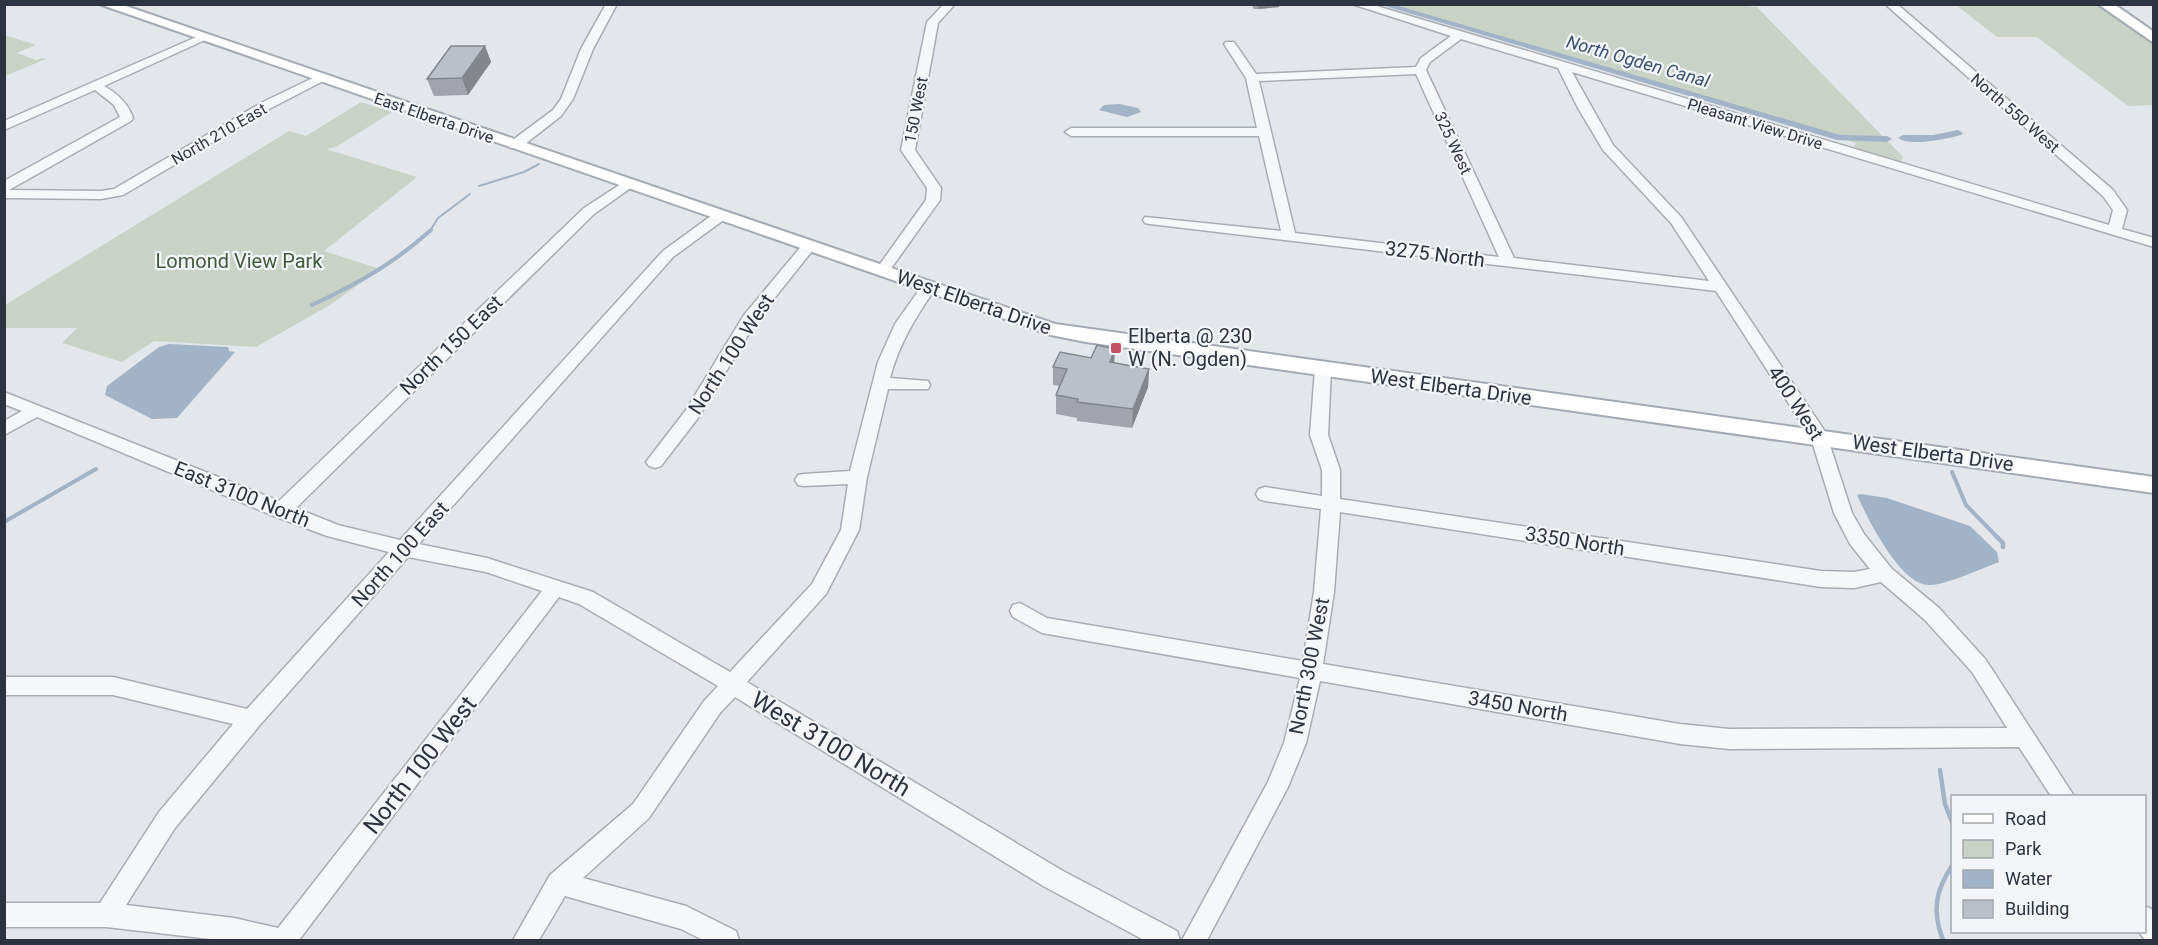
<svg xmlns="http://www.w3.org/2000/svg" width="2158" height="945" font-family="Roboto,sans-serif">
  <rect width="100%" height="100%" fill="#e3e6ea"/>
  <!-- green -->
  <g fill="#c8d3c5">
    <polygon points="1735,5 1757,7 1903,157 1900,162 1853,148 1856,143 1386,5"/>
    <polygon points="1956,5 2098,5 2153,43 2153,105 2128,106 2037,37 1997,37"/>
    <polygon points="5,35 36,45 17,53 36,60 42,58 46,59 5,76"/>
    <polygon points="361,102 392,112 336,147 326,149 417,177 324,251 380,269 330,305 256,347 154,341 122,362 62,343 77,328 5,328 5,305 289,131 306,136"/>
  </g>
  <!-- water -->
  <g fill="#a1b3c7">
    <polygon points="1119,104 1138,108 1141,112 1127,117 1099,110 1104,105"/>
    <polygon points="169,344 228,347 229,351 235,352 177,418 152,419 105,395 107,386 159,347"/>
    <path d="M 1861,494 L 1887,498 L 1970,526 L 1997,552 L 1999,562 C 1983,568 1944,586 1929,585 C 1900,585 1868,519 1857,495 Z"/>
  </g>
  <g fill="none" stroke-linecap="round" stroke-linejoin="round">
    <!-- stream-far2 -->
    <g stroke="#a1b3c7" stroke-width="2">
      <polyline points="479,186 524,172 539,164"/>
      <polyline points="430,231 438,218 470,194"/>
    </g>
    <!-- stream-far1 -->
    <g stroke="#a1b3c7" stroke-width="4">
      <path d="M 312,305 C 359,283 393,264 431,230"/>
      <polyline points="1952,472 1966,505 1998,538"/>
      <polyline points="4,522 96,469"/>
    </g>
    <!-- stream -->
    <g stroke="#a1b3c7" stroke-width="4.5">
      <polyline points="1996,536 2003,543 2003,547"/>
      <polyline points="1940,770 1945,804 1952,822"/>
      <path d="M 1943,940 C 1932,912 1935,891 1952,866"/>
    </g>
    <!-- canal -->
    <g fill="#a1b3c7" fill-rule="evenodd">
      <polygon points="1378,4 1392,4 1840,135 1887,136 1892,139 1887,142 1837,140"/>
      <path d="M 1958,130 L 1963,133 L 1961,135 C 1946,139 1911,147 1898,138 L 1903,135 L 1933,135 Z"/>
    </g>
    <defs>
      <g id="minor">
        <polygon points="606,4 617,4 593,49 573,99 561,116 520,148 510,148 509,145 510,142 553,110 561,99 581,49"/>
        <polygon points="944,4 955,4 938,23 915,150 941,188 940,200 887,274 882,275 875,271 926,200 927,188 901,150 927,22"/>
        <path d="M 1352,4 L 1370,4 L 2109,225 L 2113,210 L 2103,196 L 1885,4 L 1897,4 L 2113,190 L 2127,210 L 2122,229 L 2154,238 L 2154,247 L 1572,72 L 1613,145 L 1681,217 L 1826,433 L 1852,513 L 1864,534 L 1892,569 L 1939,608 L 1986,660 L 2074,796 L 2051,796 L 2019,747 L 1729,749 L 1680,744 L 1320,681 L 1306,743 L 1288,787 L 1207,940 L 1182,940 L 1268,782 L 1284,743 L 1300,678 L 1042,633 L 1013,617 L 1010,611 L 1013,605 L 1020,603 L 1047,618 L 1303,661 L 1314,592 L 1321,509 L 1265,501 L 1259,499 L 1256,494 L 1259,489 L 1265,487 L 1322,496 L 1322,470 L 1310,435 L 1315,369 L 1317,365 L 1329,365 L 1331,369 L 1328,435 L 1340,470 L 1340,499 L 1821,571 L 1854,572 L 1870,569 L 1850,544 L 1834,513 L 1811,438 L 1716,291 L 1150,224 L 1145,223 L 1143,220 L 1145,217 L 1281,231 L 1259,136 L 1071,136 L 1065,132 L 1071,128 L 1257,128 L 1246,78 L 1224,44 L 1226,42 L 1234,42 L 1256,74 L 1416,67 L 1421,58 L 1451,36 ZM 1461,39 L 1558,68 L 1578,108 L 1603,150 L 1671,223 L 1709,281 L 1514,258 L 1426,70 L 1430,62 ZM 1416,74 L 1499,257 L 1295,233 L 1259,81 ZM 1340,512 L 1821,587 L 1854,588 L 1881,582 L 1925,620 L 1972,672 L 2007,728 L 1729,729 L 1680,724 L 1323,664 L 1334,592 Z"/>
        <path d="M 201,35 L 205,36 L 205,40 L 104,86 C 118,94 128,103 133,118 L 131,121 L 9,190 L 101,191 L 114,189 L 263,102 L 317,76 L 321,75 L 327,79 L 271,108 L 123,195 L 101,199 L 4,198 L 4,181 L 120,117 L 114,105 L 95,90 L 4,130 L 4,121 Z"/>
        <path d="M 627,180 L 634,184 L 632,187 L 594,214 L 296,508 L 338,525 L 400,540 L 663,251 L 715,213 L 725,213 L 727,216 L 725,219 L 673,257 L 419,544 L 487,558 L 593,592 L 730,672 L 812,584 L 841,530 L 848,484 L 804,486 L 798,485 L 795,480 L 798,475 L 804,474 L 850,471 L 878,362 L 895,324 L 924,283 L 934,283 L 937,286 C 917,315 899,343 890,378 L 928,381 L 930,385 L 928,389 L 888,389 L 867,477 L 859,530 L 826,594 L 747,682 L 1063,871 L 1177,931 L 1180,940 L 1144,940 L 1045,887 L 735,697 L 720,713 L 649,818 L 583,878 L 686,906 L 736,931 L 739,940 L 703,940 L 681,929 L 565,896 L 539,940 L 513,940 L 550,875 L 633,804 L 704,701 L 718,686 L 579,604 L 559,597 L 299,940 L 219,940 L 106,927 L 4,927 L 4,903 L 100,903 L 159,812 L 233,724 L 113,695 L 4,695 L 4,677 L 113,677 L 247,709 L 389,552 L 327,536 L 274,516 L 37,417 L 4,435 L 4,421 L 22,411 L 4,404 L 4,392 L 279,501 L 584,208 ZM 408,557 L 486,572 L 542,591 L 278,928 L 234,918 L 126,905 L 175,828 L 259,726 Z"/>
        <polygon points="809,242 816,246 757,320 698,418 661,466 655,468 649,466 646,462 649,458 686,410 744,315 804,243"/>
        <polygon points="2144,906 2154,910 2154,940 2145,940 2139,932 2144,932"/>
      </g>
      <g id="major">
        <polygon points="99,4 120,4 1055,324 2154,477 2154,493 1086,342 1051,335"/>
        <polygon points="2098,4 2114,4 2154,32 2154,43"/>
      </g>
    </defs>
    <!-- minor casing -->
    <use href="#minor" stroke="#a8adb4" stroke-width="3"/>
    <!-- major casing -->
    <use href="#major" stroke="#a3aab5" stroke-width="4"/>
    <!-- minor -->
    <use href="#minor" fill="#f6f7f9" fill-rule="evenodd"/>
    <!-- major -->
    <use href="#major" fill="#fff" fill-rule="evenodd"/>
  </g>
  <!-- wall -->
  <g fill="#a1a4ab">
    <polygon points="1251,4 1280,4 1279,7 1258,9 1254,9"/>
    <polygon points="485,46 491,62 468,95 434,96 427,79"/>
    <polygon points="1114,363 1149,369 1148,387 1132,428 1077,421 1077,418 1056,414 1056,395 1059,386 1053,385 1053,367"/>
  </g>
  <!-- shaded-wall -->
  <g fill="#83868b">
    <polygon points="1259,4 1280,4 1279,7 1258,9"/>
    <polygon points="485,46 491,62 468,95 462,78"/>
    <polygon points="1115,349 1114,367 1110,362"/>
    <polygon points="1149,369 1148,387 1132,428 1133,409"/>
  </g>
  <!-- building -->
  <g fill="#bbbfc7" stroke="#83868b" stroke-width="1.5">
    <polygon points="451,46 485,46 462,78 427,79"/>
    <polygon points="1097,345 1115,349 1110,362 1149,369 1133,409 1077,402 1078,399 1056,395 1067,369 1053,367 1060,352 1091,358"/>
  </g>
  <!-- markers -->
  <rect fill="#c45361" stroke="#f3f5f8" stroke-width="2" x="1110" y="342" width="12" height="12" rx="3"/>
  <g text-anchor="middle" dominant-baseline="central" stroke-width="4.5" stroke-linejoin="round" paint-order="stroke">
    <!-- far-street labels -->
    <g font-size="16" fill="#2c3341" stroke="#f3f5f8">
      <text transform="translate(916 110) rotate(-79)">150 West</text>
      <text transform="translate(2015 113) rotate(41)">North 550 West</text>
      <text transform="translate(434 118) rotate(19)">East Elberta Drive</text>
      <text transform="translate(1755 124) rotate(17)">Pleasant View Drive</text>
      <text transform="translate(219 134) rotate(-30)">North 210 East</text>
      <text transform="translate(1453 143) rotate(65)">325 West</text>
    </g>
    <!-- far-water labels -->
    <g font-size="18" font-style="italic" fill="#395172" stroke="#f3f5f8">
      <text transform="translate(1638 61) rotate(16)">North Ogden Canal</text>
    </g>
    <!-- street labels -->
    <g font-size="20" fill="#2c3341" stroke="#f3f5f8">
      <text transform="translate(1435 254) rotate(7)">3275 North</text>
      <text transform="translate(974 302) rotate(19)">West Elberta Drive</text>
      <text transform="translate(451 345) rotate(-44)">North 150 East</text>
      <text transform="translate(731 354) rotate(-57)">North 100 West</text>
      <text transform="translate(1451 387) rotate(8)">West Elberta Drive</text>
      <text transform="translate(1796 403) rotate(57)">400 West</text>
      <text transform="translate(1933 453) rotate(8)">West Elberta Drive</text>
      <text transform="translate(242 494) rotate(22)">East 3100 North</text>
      <text transform="translate(1575 541) rotate(9)">3350 North</text>
      <text transform="translate(400 554) rotate(-48)">North 100 East</text>
      <text transform="translate(1309 666) rotate(-79)">North 300 West</text>
      <text transform="translate(1518 706) rotate(10)">3450 North</text>
    </g>
    <!-- park labels -->
    <g font-size="20" fill="#405c3b" stroke="#f3f5f8">
      <text x="239" y="261">Lomond View Park</text>
    </g>
    <!-- poi labels -->
    <g font-size="20" fill="#2c3341" stroke="#f3f5f8" text-anchor="start">
      <text x="1128" y="336">Elberta @ 230<tspan x="1128" dy="23">W (N. Ogden)</tspan></text>
    </g>
    <!-- near-street labels -->
    <g font-size="24" fill="#2c3341" stroke="#f3f5f8">
      <text transform="translate(831 744) rotate(31)">West 3100 North</text>
      <text transform="translate(420 765) rotate(-52)">North 100 West</text>
    </g>
  </g>
  <!-- border -->
  <rect width="2158" height="945" fill="none" stroke="#2c3341" stroke-width="12"/>
  <!-- legend -->
  <rect x="1951" y="795" width="195" height="138" fill="#f3f5f8" stroke="#a3a7af" stroke-width="1.5"/>
  <rect x="1963" y="814" width="30" height="9" fill="#ffffff" stroke="#a3a7af" stroke-width="1.5"/>
  <text x="2005" y="825" font-size="18" fill="#2c3341">Road</text>
  <rect x="1963" y="840" width="30" height="18" fill="#c8d3c5" stroke="#a3a7af" stroke-width="1.5"/>
  <text x="2005" y="855" font-size="18" fill="#2c3341">Park</text>
  <rect x="1963" y="870" width="30" height="18" fill="#a1b3c7" stroke="#a3a7af" stroke-width="1.5"/>
  <text x="2005" y="885" font-size="18" fill="#2c3341">Water</text>
  <rect x="1963" y="900" width="30" height="18" fill="#bbbfc7" stroke="#a3a7af" stroke-width="1.5"/>
  <text x="2005" y="915" font-size="18" fill="#2c3341">Building</text>
</svg>
